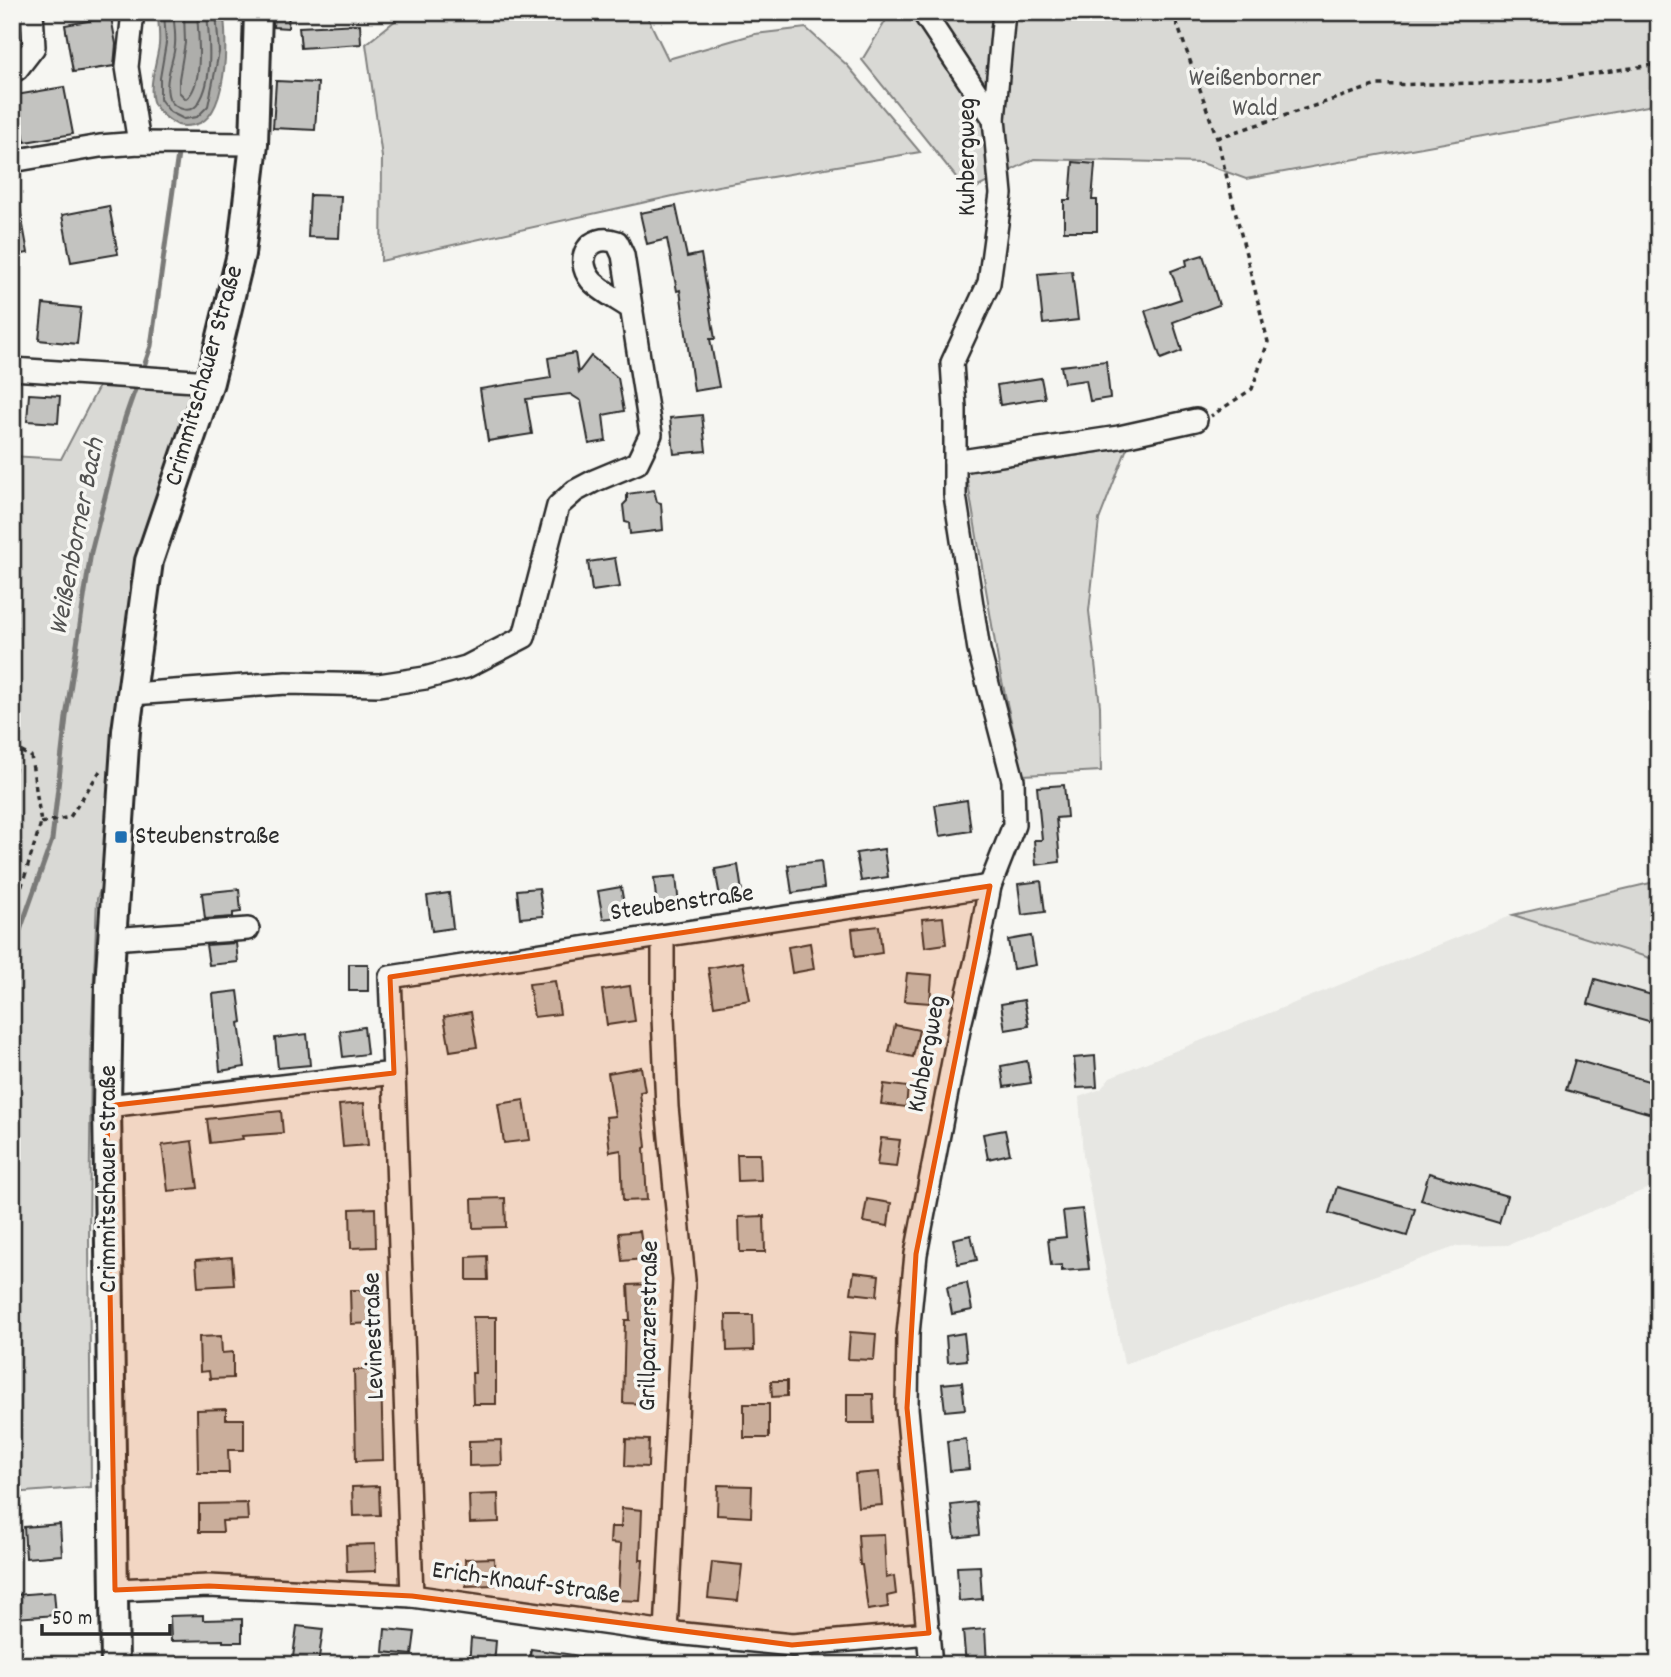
<svg xmlns="http://www.w3.org/2000/svg" width="1671" height="1677" font-family="Dekko,sans-serif">
  <rect width="100%" height="100%" fill="#f6f6f2"/>
  <filter id="ink" filterUnits="userSpaceOnUse"><feTurbulence type="fractalNoise" baseFrequency=".0143" numOctaves="2"/><feDisplacementMap in="SourceGraphic" scale="14" xChannelSelector="R" yChannelSelector="G"/><feConvolveMatrix kernelMatrix="1 2 1 2 8 2 1 2 1" color-interpolation-filters="sRGB"/></filter>
  <g filter="url(#ink)">
    <!-- built -->
    <polygon fill="#e7e7e3" points="1513,915 1659,961 1659,1184 1508,1245 1458,1246 1124,1364 1083,1156 1079,1097 1101,1089 1110,1077"/>
    <!-- green -->
    <g fill="#d9d9d5" stroke="#828280" stroke-width="2">
      <polygon points="406,12 645,12 668,59 755,34 806,28 848,66 920,152 718,186 381,261 382,157 366,44"/>
      <polygon points="891,12 1659,12 1659,104 1246,179 1202,163 1034,159 968,192 862,60"/>
      <polygon points="100,384 198,390 149,561 109,865 97,899 91,1051 89,1240 91,1487 12,1493 12,782 16,769 12,769 12,456 61,459"/>
      <polygon points="1127,448 1099,520 1089,611 1100,706 1101,771 1023,775 1000,672 966,472"/>
      <polygon points="1659,881 1659,961 1513,915"/>
    </g>
    <!-- water -->
    <path fill="#aeaeab" stroke="#7a7a78" stroke-width="2" d="M 158,12 L 223,12 C 228,39 228,119 194,125 C 188,126 184,127 178,125 C 169,121 159,113 154,104 C 147,89 157,61 159,45 C 160,34 158,23 158,12 Z"/>
    <g fill="none" stroke-linecap="round" stroke-linejoin="round">
      <!-- shore -->
      <g stroke="#5f5f5e" stroke-width="2">
        <polyline points="164,12 166,43 160,78 160,99 170,112 184,119 197,117 208,106 219,52 216,12"/>
        <path d="M 173,12 C 174,23 176,34 175,45 C 174,60 163,82 169,98 C 175,110 192,115 199,102 C 214,79 209,38 207,12"/>
        <path d="M 184,12 L 185,43 L 179,79 L 179,92 L 186,99 C 205,84 198,34 197,12"/>
      </g>
      <!-- stream -->
      <g stroke="#7a7a78" stroke-width="5">
        <polyline points="142,372 151,346 179,147"/>
        <polyline points="12,953 52,840 66,717 91,552 125,418 138,381"/>
      </g>
    </g>
    <!-- building -->
    <g fill="#c3c3c0" stroke="#2b2b2b" stroke-width="2">
      <polygon points="274,12 289,12 288,28 273,27"/>
      <polygon points="111,17 116,44 114,66 73,72 65,25"/>
      <polygon points="360,24 361,44 301,48 299,27"/>
      <polygon points="276,81 318,83 315,130 273,128"/>
      <polygon points="64,87 73,134 25,142 16,95"/>
      <polygon points="1073,162 1095,164 1092,200 1097,200 1097,231 1064,231 1064,200 1070,200"/>
      <polygon points="310,195 341,196 339,238 308,237"/>
      <polygon points="19,203 28,253 12,256 12,204"/>
      <polygon points="109,206 118,254 71,262 62,215"/>
      <polygon points="676,206 687,257 701,254 715,339 710,339 719,387 694,391 680,290 677,291 667,239 647,244 640,213"/>
      <polygon points="1203,255 1219,305 1173,322 1182,351 1161,359 1145,311 1181,299 1171,271 1187,265 1186,260"/>
      <polygon points="1072,271 1078,320 1043,324 1038,274"/>
      <polygon points="43,304 81,308 77,344 39,340"/>
      <polygon points="575,353 578,373 591,356 618,378 624,411 603,415 606,441 589,444 581,401 570,394 526,399 532,434 488,441 480,389 551,378 548,358"/>
      <polygon points="1106,361 1110,398 1090,401 1086,380 1064,383 1061,366"/>
      <polygon points="1041,378 1045,398 1000,405 997,385"/>
      <polygon points="29,394 60,396 58,423 27,421"/>
      <polygon points="702,415 706,451 674,454 670,418"/>
      <polygon points="654,490 657,502 661,503 663,530 630,534 629,523 625,522 623,505 627,501 627,494"/>
      <polygon points="615,558 620,587 592,591 588,562"/>
      <polygon points="1064,785 1067,817 1056,818 1060,862 1036,865 1034,840 1042,840 1037,787"/>
      <polygon points="967,800 971,831 940,836 935,805"/>
      <polygon points="884,849 888,877 861,881 856,853"/>
      <polygon points="821,861 824,888 792,893 788,865"/>
      <polygon points="738,865 743,898 721,902 715,869"/>
      <polygon points="676,876 679,906 657,908 654,878"/>
      <polygon points="1041,881 1045,912 1022,915 1018,884"/>
      <polygon points="621,887 626,916 603,919 598,891"/>
      <polygon points="539,888 543,916 520,918 517,890"/>
      <polygon points="239,889 241,912 233,913 233,917 205,919 202,893"/>
      <polygon points="449,893 453,928 432,931 427,896"/>
      <polygon points="943,917 946,944 925,947 922,919"/>
      <polygon points="879,926 882,953 855,957 852,929"/>
      <polygon points="1031,936 1036,965 1013,969 1008,940"/>
      <polygon points="236,943 238,962 209,965 206,945"/>
      <polygon points="810,943 814,969 792,973 788,947"/>
      <polygon points="743,962 750,1000 714,1006 708,968"/>
      <rect x="349" y="964" width="19" height="27"/>
      <polygon points="907,973 932,975 930,1003 904,1001"/>
      <polygon points="1595,979 1659,997 1659,1024 1588,1004"/>
      <polygon points="555,981 560,1014 534,1017 529,984"/>
      <polygon points="630,986 635,1021 607,1025 602,990"/>
      <polygon points="238,991 242,1022 239,1023 245,1067 220,1071 213,994"/>
      <polygon points="1024,1000 1029,1026 1005,1030 1001,1004"/>
      <polygon points="471,1012 477,1047 450,1051 444,1017"/>
      <polygon points="895,1025 919,1030 913,1057 889,1052"/>
      <polygon points="364,1027 367,1054 343,1057 340,1031"/>
      <polygon points="307,1034 310,1065 278,1068 275,1038"/>
      <polygon points="1095,1056 1097,1087 1077,1088 1074,1058"/>
      <polygon points="1575,1060 1659,1084 1659,1116 1566,1090"/>
      <polygon points="1027,1061 1031,1083 1004,1087 1001,1066"/>
      <polygon points="641,1067 645,1091 640,1092 646,1147 644,1148 647,1200 623,1201 621,1150 610,1152 606,1117 615,1116 608,1073"/>
      <polygon points="884,1084 908,1087 906,1107 881,1104"/>
      <polygon points="524,1100 530,1140 504,1143 498,1104"/>
      <polygon points="364,1103 368,1145 343,1147 339,1105"/>
      <polygon points="281,1111 283,1133 242,1136 243,1139 210,1143 207,1119"/>
      <polygon points="1005,1130 1010,1154 988,1159 983,1134"/>
      <polygon points="881,1138 900,1140 896,1167 877,1165"/>
      <polygon points="192,1141 198,1188 168,1191 162,1145"/>
      <polygon points="737,1154 760,1154 761,1180 738,1181"/>
      <polygon points="1429,1173 1507,1196 1499,1223 1421,1200"/>
      <polygon points="1337,1187 1415,1209 1407,1236 1329,1213"/>
      <polygon points="505,1198 506,1227 473,1228 472,1199"/>
      <polygon points="867,1199 891,1203 888,1226 863,1222"/>
      <polygon points="375,1208 376,1247 351,1248 350,1209"/>
      <polygon points="1082,1209 1089,1269 1062,1271 1062,1265 1051,1266 1048,1239 1066,1237 1063,1211"/>
      <polygon points="764,1216 765,1252 740,1252 739,1217"/>
      <polygon points="640,1231 644,1259 622,1261 619,1233"/>
      <polygon points="971,1235 977,1260 958,1264 953,1239"/>
      <polygon points="487,1256 488,1280 467,1280 467,1257"/>
      <polygon points="232,1257 234,1285 198,1287 196,1260"/>
      <polygon points="854,1272 879,1275 877,1296 851,1293"/>
      <polygon points="967,1283 972,1310 952,1314 947,1287"/>
      <polygon points="652,1284 649,1404 623,1403 625,1320 630,1320 628,1285"/>
      <polygon points="350,1290 377,1290 378,1323 351,1324"/>
      <polygon points="726,1315 753,1315 754,1350 727,1351"/>
      <polygon points="473,1317 496,1317 496,1404 473,1404 472,1373 475,1373"/>
      <polygon points="850,1332 876,1334 874,1360 848,1359"/>
      <polygon points="964,1333 967,1360 948,1362 946,1336"/>
      <polygon points="221,1336 222,1353 233,1352 233,1378 210,1379 209,1371 200,1372 199,1337"/>
      <polygon points="381,1369 383,1460 356,1461 354,1370"/>
      <polygon points="771,1381 787,1381 787,1396 772,1397"/>
      <polygon points="962,1382 965,1409 945,1411 942,1384"/>
      <polygon points="847,1394 873,1394 874,1423 847,1423"/>
      <rect x="744" y="1404" width="25" height="34"/>
      <polygon points="226,1409 226,1419 244,1419 244,1450 228,1450 229,1473 198,1473 197,1410"/>
      <polygon points="626,1439 649,1440 648,1467 625,1466"/>
      <polygon points="966,1439 969,1469 950,1471 947,1441"/>
      <polygon points="501,1440 502,1465 469,1466 469,1441"/>
      <polygon points="879,1472 882,1505 858,1507 855,1474"/>
      <polygon points="718,1485 752,1486 751,1517 717,1515"/>
      <polygon points="379,1486 380,1515 353,1516 352,1487"/>
      <polygon points="498,1494 499,1522 470,1523 469,1495"/>
      <polygon points="976,1502 979,1535 955,1538 951,1505"/>
      <polygon points="247,1503 248,1520 222,1521 223,1532 199,1532 199,1504"/>
      <polygon points="622,1508 642,1510 640,1560 643,1560 640,1601 618,1600 621,1544 610,1543 611,1527 621,1527"/>
      <polygon points="60,1524 62,1555 26,1558 24,1527"/>
      <polygon points="884,1534 886,1578 894,1576 896,1594 887,1596 888,1607 868,1610 862,1565 860,1565 858,1535"/>
      <polygon points="375,1544 376,1571 347,1572 346,1545"/>
      <polygon points="494,1558 495,1585 466,1586 465,1559"/>
      <polygon points="712,1562 742,1565 738,1601 708,1598"/>
      <polygon points="980,1566 982,1599 959,1601 957,1567"/>
      <polygon points="54,1592 56,1615 15,1618 14,1595"/>
      <polygon points="203,1615 203,1620 242,1619 242,1642 223,1642 223,1640 171,1641 170,1616"/>
      <polygon points="297,1626 323,1629 318,1665 292,1665"/>
      <polygon points="385,1629 415,1632 412,1655 383,1652"/>
      <polygon points="985,1629 987,1665 966,1665 963,1631"/>
      <polygon points="471,1638 496,1641 494,1665 469,1665"/>
      <polygon points="531,1649 581,1656 580,1665 529,1665"/>
    </g>
    <g fill="none" stroke-linecap="round" stroke-linejoin="round">
      <defs>
        <g id="minor">
          <polyline points="133,12 127,67 139,143"/>
          <polyline points="923,12 994,119"/>
          <polyline points="12,70 17,69 34,47 32,12"/>
          <polyline points="12,161 100,146 139,143 254,144"/>
          <polyline points="12,369 210,382"/>
          <polyline points="955,462 1119,437 1196,420"/>
          <path d="M 132,694 L 286,683 L 379,685 L 425,678 L 466,667 L 524,637 L 558,506 L 575,491 L 594,481 L 637,463 L 651,434 L 623,255 L 617,242 C 589,232 574,259 591,280 C 599,290 621,301 632,309"/>
          <polyline points="663,936 663,1017 667,1107 684,1280 666,1632"/>
          <polyline points="112,939 248,929"/>
          <polyline points="394,1073 412,1596"/>
          <polyline points="107,1106 394,1073 390,977 990,886"/>
          <polyline points="115,1590 209,1586 412,1596 666,1632 792,1645 929,1633"/>
          <polyline points="931,1665 907,1408 908,1334 916,1254 960,1025 978,952 990,886 1014,825 1013,780 979,650 955,495 955,408 952,363 989,283 1001,194 994,119 1004,12"/>
        </g>
        <polyline id="major" points="115,1665 107,1106 109,986 126,731 149,561 210,382 241,254 254,144 258,12"/>
      </defs>
      <!-- minor casing -->
      <use href="#minor" stroke="#2b2b2b" stroke-width="26"/>
      <!-- major casing -->
      <use href="#major" stroke="#2b2b2b" stroke-width="32"/>
      <!-- path -->
      <g stroke="#2b2b2b" stroke-width="3.5" stroke-dasharray="5 5" stroke-linecap="butt">
        <polyline points="1173,12 1217,138 1268,342 1252,389 1211,416"/>
        <polyline points="1217,138 1377,85 1535,82 1659,64"/>
        <polyline points="12,748 31,756 41,823 12,918"/>
        <polyline points="41,823 70,817 102,768"/>
      </g>
      <!-- minor -->
      <use href="#minor" stroke="#f6f6f2" stroke-width="21"/>
      <!-- major -->
      <use href="#major" stroke="#f6f6f2" stroke-width="26"/>
    </g>
  </g>
  <!-- marked area -->
  <path fill="#e8590c" fill-opacity="0.2" stroke="#e8590c" stroke-width="5" stroke-linejoin="round" d="M 990,886 L 916,1254 L 907,1408 L 929,1633 L 792,1645 L 412,1596 L 209,1586 L 115,1590 L 107,1106 L 394,1073 L 390,977 Z"/>
  <!-- markers -->
  <rect fill="#1f6fb2" stroke="#f6f6f2" stroke-width="2.5" x="114" y="830" width="14" height="14" rx="3.5"/>
  <g text-anchor="middle" dominant-baseline="central" stroke-width="7" stroke-linejoin="round" paint-order="stroke">
    <!-- park labels -->
    <g font-size="26" fill="#565656" stroke="#f6f6f2">
      <text x="1255" y="79">Weißenborner<tspan x="1255" dy="30">Wald</tspan></text>
    </g>
    <!-- street labels -->
    <g font-size="26" fill="#2b2b2b" stroke="#f6f6f2">
      <text transform="translate(968 157) rotate(-90)">Kuhbergweg</text>
      <text transform="translate(205 376) rotate(-74)">Crimmitschauer Straße</text>
      <text transform="translate(682 904) rotate(-8)">Steubenstraße</text>
      <text transform="translate(928 1054) rotate(-79)">Kuhbergweg</text>
      <text transform="translate(109 1179) rotate(-90)">Crimmitschauer Straße</text>
      <text transform="translate(650 1326) rotate(-89)">Grillparzerstraße</text>
      <text transform="translate(375 1336) rotate(-92)">Levinestraße</text>
      <text transform="translate(526 1584) rotate(8)">Erich-Knauf-Straße</text>
    </g>
    <!-- poi labels -->
    <g font-size="26" fill="#2b2b2b" stroke="#f6f6f2" text-anchor="start">
      <text x="135" y="837">Steubenstraße</text>
    </g>
    <!-- water labels -->
    <g font-size="28" font-style="italic" fill="#525251" stroke="#f6f6f2">
      <text transform="translate(79 537) rotate(-79)">Weißenborner Bach</text>
    </g>
  </g>
  <!-- margin -->
  <rect width="1671" height="1677" fill="none" stroke="#f6f6f2" stroke-width="42"/>
  <rect x="21" y="21" width="1629" height="1635" fill="none" stroke="#2b2b2b" stroke-width="2.5" filter="url(#ink)"/>
  <!-- scale -->
  <path d="M42 1624v10h128v-10" fill="none" stroke="#2b2b2b" stroke-width="3.5"/>
  <text x="52" y="1624" font-size="21" fill="#2b2b2b" stroke="#f6f6f2" stroke-width="5" paint-order="stroke">50 m</text>
</svg>
